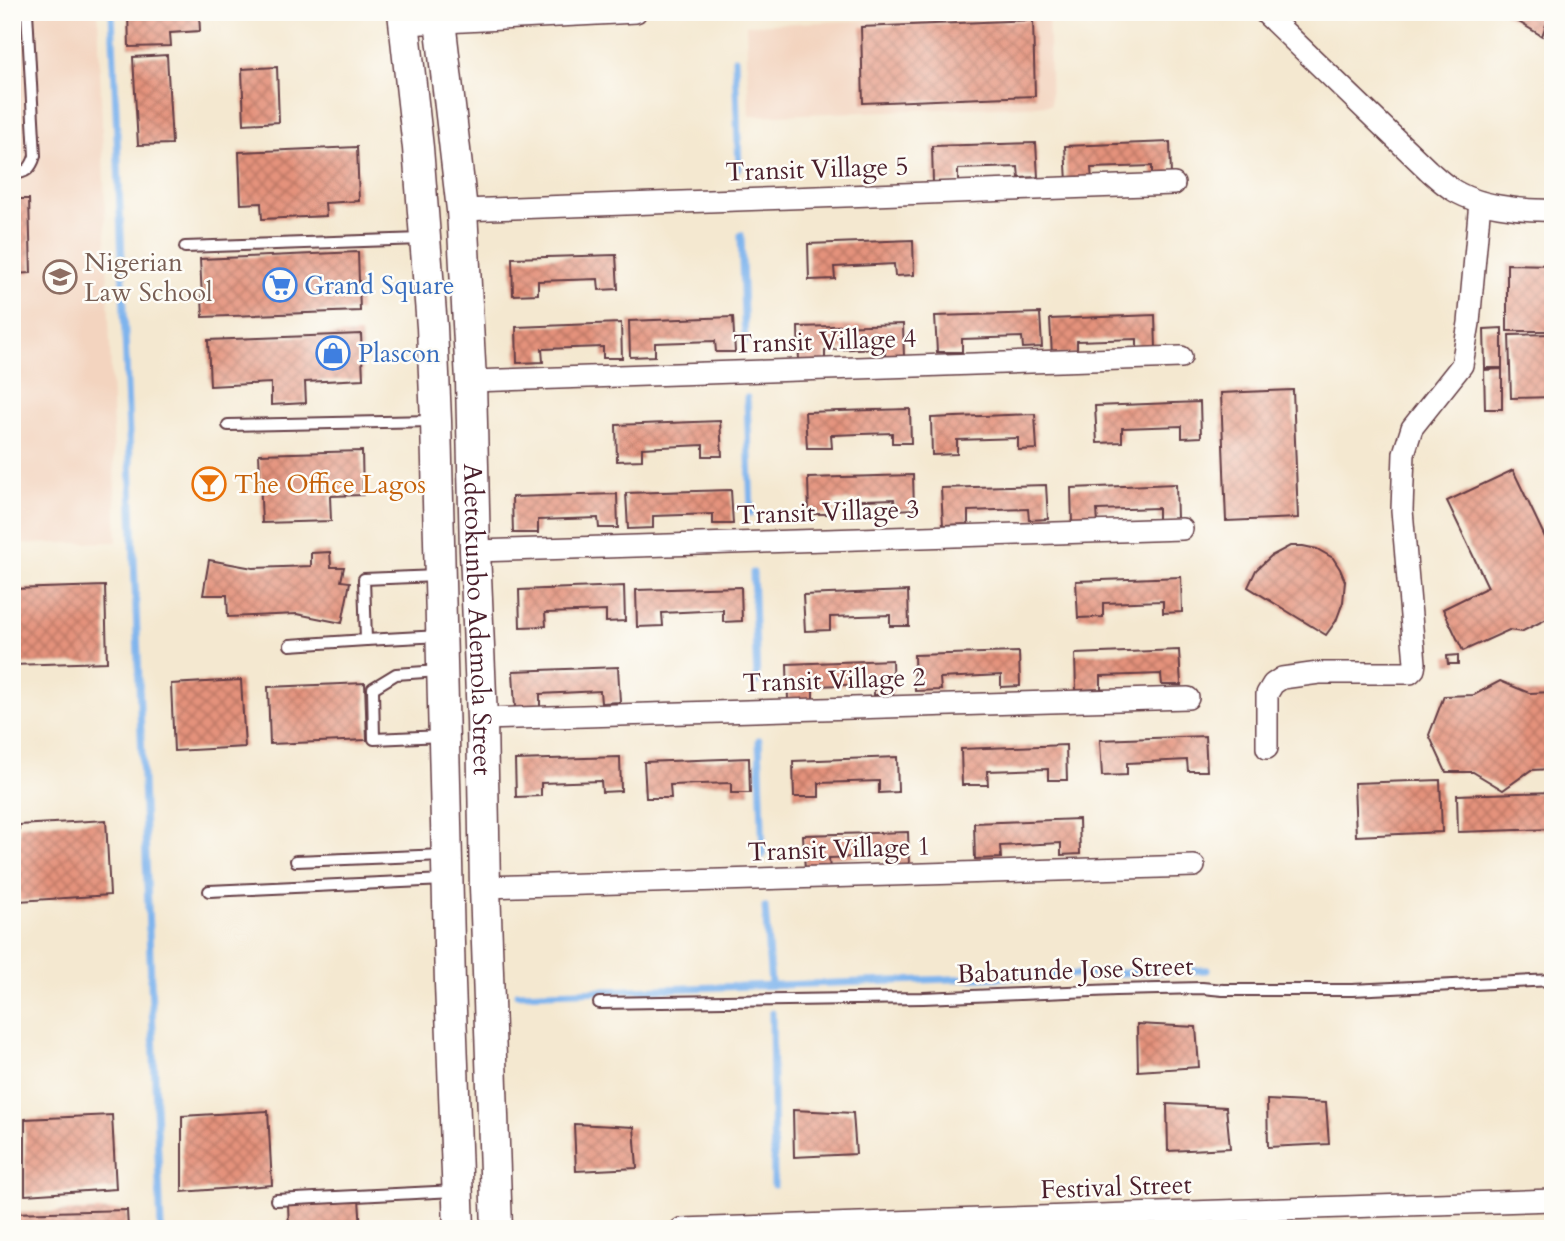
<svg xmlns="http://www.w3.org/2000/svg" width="1565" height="1241" font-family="Cardo,serif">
  <defs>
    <pattern id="building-cross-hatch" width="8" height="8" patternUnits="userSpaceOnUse" patternTransform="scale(1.75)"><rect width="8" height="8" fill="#e4927b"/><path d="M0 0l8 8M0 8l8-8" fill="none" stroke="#bb7765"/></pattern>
  </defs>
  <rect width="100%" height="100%" fill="#fdfcf7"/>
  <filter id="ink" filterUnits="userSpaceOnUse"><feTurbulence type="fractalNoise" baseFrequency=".0143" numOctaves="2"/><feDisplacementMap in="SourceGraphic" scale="14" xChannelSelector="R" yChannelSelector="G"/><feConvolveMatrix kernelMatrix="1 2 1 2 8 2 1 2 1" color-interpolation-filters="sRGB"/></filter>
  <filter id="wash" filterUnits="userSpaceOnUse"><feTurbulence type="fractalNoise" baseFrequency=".00686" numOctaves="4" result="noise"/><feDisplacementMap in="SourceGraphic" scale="28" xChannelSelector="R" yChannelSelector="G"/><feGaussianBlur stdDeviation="1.57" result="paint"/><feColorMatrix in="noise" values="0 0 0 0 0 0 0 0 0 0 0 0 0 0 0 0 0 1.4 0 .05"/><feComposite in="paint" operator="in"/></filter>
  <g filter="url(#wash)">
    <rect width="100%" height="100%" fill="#f4e8d0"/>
    <!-- built -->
    <g fill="#f3d4bf">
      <polygon points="12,12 98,12 117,542 12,544"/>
      <polygon points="1048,13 1051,105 749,116 746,25"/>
    </g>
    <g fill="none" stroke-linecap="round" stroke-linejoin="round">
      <!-- stream -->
      <g stroke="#7eb4ed" stroke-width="7">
        <polyline points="112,12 161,1229"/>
        <polyline points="735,59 739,168"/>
        <polyline points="741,235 745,342"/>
        <polyline points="747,398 751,513"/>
        <polyline points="753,573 757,682"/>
        <polyline points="759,740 763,855"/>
        <polyline points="765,907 771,985"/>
        <polyline points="517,994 1207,970"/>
        <polyline points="772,1013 774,1185"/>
      </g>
    </g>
    <g id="blocks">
      <!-- building -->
      <g fill="url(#building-cross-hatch)">
        <polygon points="128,12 199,12 200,31 170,33 171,46 129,47"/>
        <polygon points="1502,12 1553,12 1553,27 1546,25 1542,36"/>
        <polygon points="1033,20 1035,96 863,103 861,27"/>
        <polygon points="167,55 172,144 138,145 133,57"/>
        <polygon points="277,67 279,122 244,124 242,69"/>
        <polygon points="1170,142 1171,177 1152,178 1152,166 1091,168 1092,181 1067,182 1065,146"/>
        <polygon points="1036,143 1038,177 1019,178 1018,167 958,169 958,182 933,183 932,146"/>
        <polygon points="357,147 359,201 325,203 326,216 262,219 261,203 241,204 239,152"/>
        <polygon points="12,199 29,199 31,273 12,274"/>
        <polygon points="913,240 914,275 895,276 894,264 834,267 835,279 809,280 808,244"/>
        <polygon points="358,252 360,311 203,317 200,259"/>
        <polygon points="616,255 618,289 599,290 598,279 538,281 538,294 513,295 512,258"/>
        <polygon points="1507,264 1553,265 1553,331 1507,331"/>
        <polygon points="1040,313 1042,347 1023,348 1022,337 962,339 962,352 937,352 935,316"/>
        <polygon points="1155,315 1156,349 1137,350 1137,339 1077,341 1077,354 1052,355 1050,319"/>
        <polygon points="733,317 735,352 716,352 715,341 655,343 655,356 630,357 629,321"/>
        <polygon points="621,323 622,358 603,358 603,347 542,349 543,362 517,363 516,327"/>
        <polygon points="903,324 904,358 885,359 885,348 825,350 825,363 799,363 798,327"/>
        <polygon points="1502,328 1502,368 1485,368 1484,329"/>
        <polygon points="361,334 363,379 305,382 306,403 271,405 271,383 210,386 208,340"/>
        <polygon points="1553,334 1553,397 1511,398 1509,335"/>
        <polygon points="1502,369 1502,409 1485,409 1484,370"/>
        <polygon points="1293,390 1298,518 1226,521 1221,393"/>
        <polygon points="1200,402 1201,437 1182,438 1182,426 1122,428 1122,442 1097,443 1095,406"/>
        <polygon points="910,409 911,443 892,443 892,433 831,435 832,448 807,448 805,412"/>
        <polygon points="1035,414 1037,449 1018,450 1018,438 957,440 957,454 932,455 931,418"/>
        <polygon points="720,421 722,456 703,456 703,445 642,448 642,460 617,461 616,425"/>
        <polygon points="362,451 363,495 330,496 331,521 262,523 259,454"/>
        <polygon points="1513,470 1553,554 1553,616 1521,632 1509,630 1463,651 1443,609 1488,587 1447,501"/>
        <polygon points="913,475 914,509 895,510 894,499 834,501 834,514 809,514 808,478"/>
        <polygon points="1176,484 1177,519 1158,519 1158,508 1097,510 1098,523 1072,524 1071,488"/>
        <polygon points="1046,485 1048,519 1029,520 1028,509 968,511 968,524 943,525 941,488"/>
        <polygon points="731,490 733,524 713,524 713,514 653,516 653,528 628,529 626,493"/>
        <polygon points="617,494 618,528 599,528 598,518 538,520 538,533 513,533 512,497"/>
        <polygon points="1290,546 1303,546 1317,549 1333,558 1340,569 1345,581 1343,602 1336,621 1326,635 1248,587 1256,570 1271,556"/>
        <polygon points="330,552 331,567 344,567 341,581 350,582 342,623 297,614 228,617 227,595 203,595 209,560 253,568 311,566 311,553"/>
        <polygon points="1181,577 1182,612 1163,613 1163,601 1103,603 1103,617 1078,618 1076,581"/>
        <polygon points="105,586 107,662 12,665 12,589"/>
        <polygon points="624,586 625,621 606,622 606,611 545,613 546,626 520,627 519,590"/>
        <polygon points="741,587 742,621 723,622 723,610 662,613 663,626 637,627 636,590"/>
        <polygon points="908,591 909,626 890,626 890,615 830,617 830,630 805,631 803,595"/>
        <polygon points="1179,650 1181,685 1162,685 1161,674 1101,676 1101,689 1076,690 1075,654"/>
        <polygon points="1019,652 1020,686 1001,687 1001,675 940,678 941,690 915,691 914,655"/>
        <polygon points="1458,655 1458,664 1448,664 1447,656"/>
        <polygon points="892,660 893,695 874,695 874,684 813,686 813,699 788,700 787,664"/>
        <polygon points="618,667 620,702 601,703 600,691 540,694 540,707 515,708 513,671"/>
        <polygon points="241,680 245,747 174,751 171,684"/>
        <polygon points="1500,681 1529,693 1553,692 1553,769 1531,770 1503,790 1473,772 1446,772 1429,735 1444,696 1474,695"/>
        <polygon points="365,683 367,740 270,744 268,687"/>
        <polygon points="1205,736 1207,771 1188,771 1187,760 1127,763 1127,775 1102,776 1100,740"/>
        <polygon points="1066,745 1067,780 1048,780 1048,769 987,771 988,785 962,785 961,749"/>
        <polygon points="620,757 621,791 602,792 601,781 541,783 541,796 516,797 515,760"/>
        <polygon points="897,757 898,792 879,793 879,781 819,783 819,797 794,797 793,761"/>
        <polygon points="749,758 750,793 731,793 731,783 670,785 671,798 646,798 644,762"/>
        <polygon points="1440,780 1442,832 1356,836 1354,783"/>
        <polygon points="1553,792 1553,829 1458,832 1457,795"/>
        <polygon points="1079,819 1080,854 1061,855 1061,843 1000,846 1001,858 975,859 974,823"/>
        <polygon points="106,820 110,895 19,901 19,825"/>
        <polygon points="908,832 909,866 890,867 890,856 829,858 830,871 805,871 803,835"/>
        <polygon points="1137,1024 1196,1027 1199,1067 1138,1071"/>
        <polygon points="1267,1100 1326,1103 1329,1144 1268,1147"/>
        <polygon points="1167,1104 1226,1107 1230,1148 1168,1151"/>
        <polygon points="793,1110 853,1113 856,1154 794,1157"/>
        <polygon points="268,1111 272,1185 182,1192 182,1116"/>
        <polygon points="112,1115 116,1189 25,1195 25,1119"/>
        <polygon points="574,1124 634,1127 637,1168 576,1171"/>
        <polygon points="359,1199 361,1229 289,1229 288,1203"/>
        <polygon points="127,1210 128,1229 12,1229 12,1213"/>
      </g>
    </g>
  </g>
  <g filter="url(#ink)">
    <use href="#blocks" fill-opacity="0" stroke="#643d44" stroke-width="2"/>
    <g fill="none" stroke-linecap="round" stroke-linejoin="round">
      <defs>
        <g id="lane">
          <polyline points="12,13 27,13"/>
          <path d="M 12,174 C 26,173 31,169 35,156 L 27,12"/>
          <polyline points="185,247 422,239"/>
          <polyline points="228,425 433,421"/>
          <polyline points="366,640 440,636"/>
          <polyline points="290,645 366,640 364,579 437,576"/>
          <polyline points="439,671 396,674 373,688 374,739 443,736"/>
          <polyline points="296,861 444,855"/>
          <polyline points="209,891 445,880"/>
          <polyline points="599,1003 923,998 1116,990 1202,988 1223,990 1352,990 1553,980"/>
          <polyline points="276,1200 455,1191"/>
        </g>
        <g id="street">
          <path d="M 1264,12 L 1428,170 C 1435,176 1442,183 1450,188 C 1476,206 1521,211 1553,210"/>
          <polyline points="405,24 636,12"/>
          <polyline points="462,210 1174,184"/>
          <polyline points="471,381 1181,357"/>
          <polyline points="475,551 1182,529"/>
          <polyline points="482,719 1188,698"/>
          <polyline points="1267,748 1267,694 1273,684 1282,678 1319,673 1410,673 1414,669 1415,663 1402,510 1404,453 1412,428 1462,365 1469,323 1480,202"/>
          <polyline points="485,887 1194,866"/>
          <polyline points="681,1229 1553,1200"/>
        </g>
        <g id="secondary">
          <polyline points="403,12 418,148 432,327 436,421 450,983 459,1229"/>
          <path id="s1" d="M 439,12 L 462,210 L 471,381 L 475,551 L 482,719 L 485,887 L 497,1229"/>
        </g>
      </defs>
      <!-- lane casing -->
      <use href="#lane" stroke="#643d44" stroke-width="14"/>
      <!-- street casing -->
      <use href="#street" stroke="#643d44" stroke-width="24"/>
      <!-- secondary casing -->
      <use href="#secondary" stroke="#643d44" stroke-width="33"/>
      <!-- lane -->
      <use href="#lane" stroke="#fff" stroke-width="10"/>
      <!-- street -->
      <use href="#street" stroke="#fff" stroke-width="21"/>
      <!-- secondary -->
      <use href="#secondary" stroke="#fff" stroke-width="30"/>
    </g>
  </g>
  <!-- icons -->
  <defs>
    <symbol id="university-ring" viewBox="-11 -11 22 22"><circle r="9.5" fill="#fdfcf7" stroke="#8d6e63" stroke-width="1.5"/><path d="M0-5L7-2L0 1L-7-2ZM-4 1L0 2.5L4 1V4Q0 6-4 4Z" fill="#8d6e63"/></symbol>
    <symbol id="supermarket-ring" viewBox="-11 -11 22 22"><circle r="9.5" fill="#fdfcf7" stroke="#3f7fe0" stroke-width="1.5"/><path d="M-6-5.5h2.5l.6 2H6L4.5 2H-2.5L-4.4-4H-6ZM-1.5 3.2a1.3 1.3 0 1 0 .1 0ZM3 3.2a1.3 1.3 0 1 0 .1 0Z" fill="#3f7fe0"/></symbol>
    <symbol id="shop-ring" viewBox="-11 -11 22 22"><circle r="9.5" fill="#fdfcf7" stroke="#3f7fe0" stroke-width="1.5"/><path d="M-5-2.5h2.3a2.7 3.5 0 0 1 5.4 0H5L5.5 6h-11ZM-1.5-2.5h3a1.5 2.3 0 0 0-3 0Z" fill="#3f7fe0"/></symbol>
    <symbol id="bar-ring" viewBox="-11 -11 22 22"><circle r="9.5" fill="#fdfcf7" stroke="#e8710a" stroke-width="1.5"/><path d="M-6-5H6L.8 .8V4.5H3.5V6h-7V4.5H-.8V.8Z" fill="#e8710a"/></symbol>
  </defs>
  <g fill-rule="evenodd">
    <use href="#university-ring" x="41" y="258" width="38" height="38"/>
    <use href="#supermarket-ring" x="261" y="266" width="38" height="38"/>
    <use href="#shop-ring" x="314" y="334" width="38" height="38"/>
    <use href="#bar-ring" x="190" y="465" width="38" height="38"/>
  </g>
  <g text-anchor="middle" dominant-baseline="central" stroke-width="5" stroke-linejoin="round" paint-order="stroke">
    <!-- street labels -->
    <g font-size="26" fill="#4a1f2b" stroke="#fdfcf7">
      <text transform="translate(817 169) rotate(-2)">Transit Village 5</text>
      <text transform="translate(825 341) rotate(-2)">Transit Village 4</text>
      <text transform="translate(828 512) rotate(-2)">Transit Village 3</text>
      <text stroke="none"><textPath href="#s1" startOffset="609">Adetokunbo Ademola Street</textPath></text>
      <text transform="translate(834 680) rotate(-2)">Transit Village 2</text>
      <text transform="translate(839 849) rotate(-2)">Transit Village 1</text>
      <text transform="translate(1075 970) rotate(-2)">Babatunde Jose Street</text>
      <text transform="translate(1116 1187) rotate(-2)">Festival Street</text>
    </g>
    <!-- education labels -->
    <g font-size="26" fill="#785e54" stroke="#fdfcf7" text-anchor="start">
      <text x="84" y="262">Nigerian<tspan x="84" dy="30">Law School</tspan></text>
    </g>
    <!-- shop labels -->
    <g font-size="26" fill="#366cbe" stroke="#fdfcf7" text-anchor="start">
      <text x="304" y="285">Grand Square</text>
      <text x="358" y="353">Plascon</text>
    </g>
    <!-- food labels -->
    <g font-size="26" fill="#c56008" stroke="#fdfcf7" text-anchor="start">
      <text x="234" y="484">The Office Lagos</text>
    </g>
  </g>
  <!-- margin -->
  <rect width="1565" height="1241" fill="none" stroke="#fdfcf7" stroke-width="42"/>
</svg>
